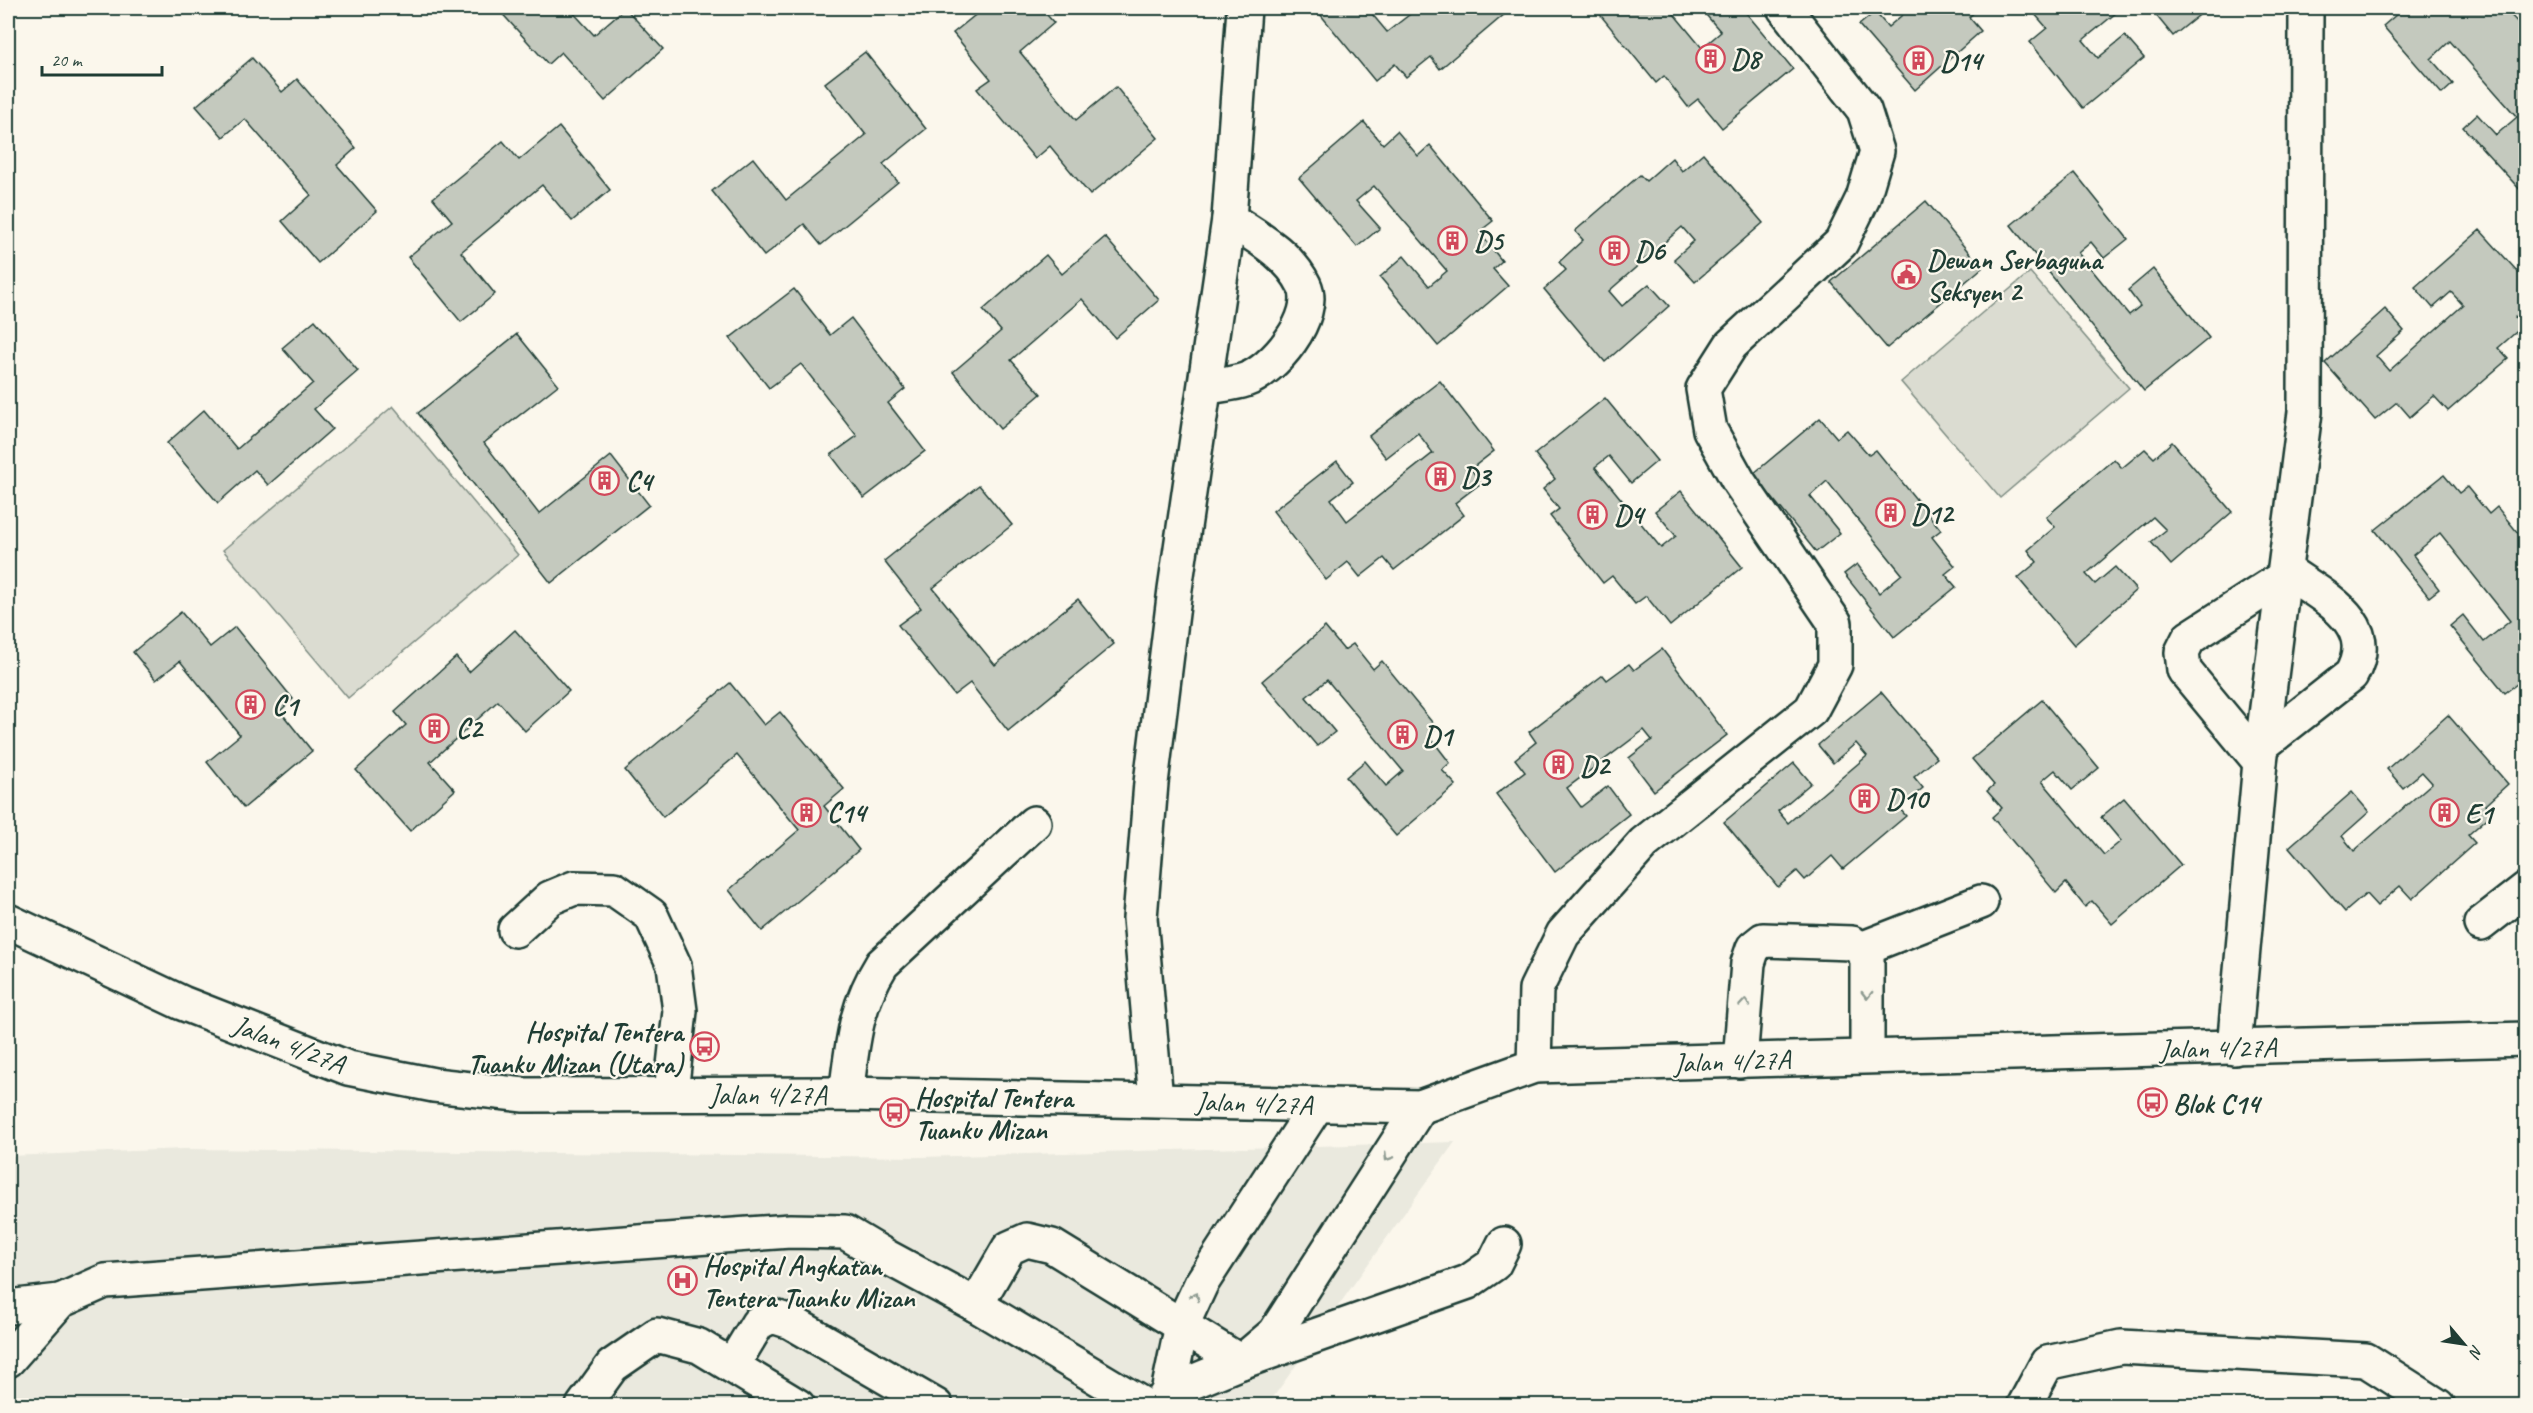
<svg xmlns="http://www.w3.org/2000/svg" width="2533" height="1413" font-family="Caveat,sans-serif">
  <rect width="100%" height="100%" fill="#fbf7ec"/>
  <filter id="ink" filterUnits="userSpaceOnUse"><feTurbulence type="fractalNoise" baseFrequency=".0167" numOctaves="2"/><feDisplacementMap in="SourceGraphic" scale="12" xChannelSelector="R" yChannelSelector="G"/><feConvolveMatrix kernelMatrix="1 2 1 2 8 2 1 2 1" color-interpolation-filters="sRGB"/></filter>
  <g filter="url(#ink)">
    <!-- built -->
    <polygon fill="#eae9de" points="1455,1142 1267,1406 8,1405 8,1156 184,1149 921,1157"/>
    <!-- green -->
    <g fill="#dbdcd1" stroke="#7d8c82" stroke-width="1.5">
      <polygon points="2030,272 2129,388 2000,498 1901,382"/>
      <polygon points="393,406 518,555 348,698 223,550"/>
    </g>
    <!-- building -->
    <g fill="#c4c9be" stroke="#1f3d34" stroke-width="1.5">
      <polygon points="497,8 569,8 594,35 625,8 663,49 605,101 561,52 548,64"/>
      <polygon points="984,8 1041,8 1054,23 1020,52 1076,120 1116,87 1158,138 1090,195 1050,146 1035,159 977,89 991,79 953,33"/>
      <polygon points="1315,8 1367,8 1387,32 1418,8 1512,8 1440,69 1431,57 1406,77 1395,64 1375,81"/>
      <polygon points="1601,8 1669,8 1702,48 1721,32 1700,8 1742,8 1793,69 1722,128 1698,99 1688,107 1664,76 1656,83 1597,11"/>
      <polygon points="1905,8 1979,8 1969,17 1981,31 1915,90 1859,25 1875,12 1888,27 1908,10"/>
      <polygon points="2039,8 2122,8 2083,40 2098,58 2125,36 2144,58 2083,108 2030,42 2047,28 2033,12"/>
      <polygon points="2150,8 2208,8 2173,36"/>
      <polygon points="2404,8 2493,8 2496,10 2504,8 2526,31 2526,191 2523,193 2463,127 2477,114 2496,135 2517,117 2450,41 2431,59 2453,84 2442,94 2383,26"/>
      <polygon points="865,52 926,129 883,164 898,182 821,245 804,224 764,256 712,191 753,158 786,200 866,135 825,83"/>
      <polygon points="252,58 282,92 297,79 356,148 337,165 377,211 318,263 282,221 311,195 245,119 223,137 196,106"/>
      <polygon points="1364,122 1383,144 1397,131 1418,156 1430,145 1493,221 1479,232 1502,261 1493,269 1508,286 1438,346 1380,277 1404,256 1429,286 1447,271 1374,186 1356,201 1380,228 1357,247 1299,178"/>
      <polygon points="559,127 610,190 572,221 542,185 461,252 495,294 461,322 408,257 452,221 433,198 503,141 519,160"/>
      <polygon points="1703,153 1763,223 1695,282 1674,259 1694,241 1682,227 1609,291 1622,306 1649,284 1669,306 1605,362 1544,289 1566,270 1559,262 1583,240 1575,231 1640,175 1646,181 1672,158 1682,171"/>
      <polygon points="2075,173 2128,239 2104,258 2091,242 2078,253 2129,315 2140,306 2128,290 2153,269 2209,338 2144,391 2011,225"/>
      <polygon points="1926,201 1982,268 1887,348 1831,282"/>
      <polygon points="2480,230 2526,281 2526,308 2515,317 2523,326 2498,348 2508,359 2448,411 2434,396 2410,417 2397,402 2375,420 2325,363 2385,309 2404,331 2376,356 2389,371 2463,305 2451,292 2433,308 2415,287"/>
      <polygon points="1105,237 1159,300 1115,338 1082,299 1011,360 1041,394 1000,429 953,372 1001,331 983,310 1046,255 1062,274"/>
      <polygon points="794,289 830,335 851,318 905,389 888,403 925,451 864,498 831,455 857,436 801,364 769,388 730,338"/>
      <polygon points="315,320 358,371 314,409 332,429 268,485 255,470 218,503 167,443 204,410 237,449 313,383 282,348"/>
      <polygon points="517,334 558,385 484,443 539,514 611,456 649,505 551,583 418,413"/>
      <polygon points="1440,381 1494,451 1471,469 1481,483 1455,503 1464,515 1394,570 1384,558 1360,577 1348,562 1326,580 1273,511 1337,461 1353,482 1331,499 1347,521 1433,453 1418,433 1386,458 1369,436"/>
      <polygon points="1605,398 1657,461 1631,483 1609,456 1595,467 1661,548 1676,536 1655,511 1681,491 1742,567 1670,626 1646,596 1635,604 1612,576 1603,583 1550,516 1559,509 1543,489 1555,479 1535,454"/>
      <polygon points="1820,418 1837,438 1847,430 1869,455 1876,450 1941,530 1932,537 1955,566 1945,574 1956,587 1894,637 1844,574 1857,564 1879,593 1902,574 1827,481 1810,496 1840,533 1816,552 1753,474"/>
      <polygon points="2172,442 2232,512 2171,565 2151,542 2166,530 2153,517 2086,574 2095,584 2115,567 2136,590 2074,645 2018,578 2037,562 2028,550 2055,527 2046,517 2114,459 2122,468 2145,449 2154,458"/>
      <polygon points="2444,475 2459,493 2467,487 2489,514 2497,507 2526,543 2526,677 2505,693 2450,626 2463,615 2484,642 2510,621 2440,533 2413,555 2439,589 2429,597 2375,530"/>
      <polygon points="979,485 1012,525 933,588 995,665 1078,599 1114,644 1008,731 970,683 954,695 898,625 921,608 884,561"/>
      <polygon points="181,612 210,647 235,627 293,699 280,711 312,751 244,808 207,762 240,735 180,661 156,680 133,652"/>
      <polygon points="1325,627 1344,650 1353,644 1373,669 1382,661 1436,727 1430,737 1450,763 1442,770 1456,785 1396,836 1346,777 1365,761 1386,786 1403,771 1327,680 1306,697 1335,732 1317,746 1262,681"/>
      <polygon points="515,630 569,691 525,731 498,701 430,762 455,790 410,831 356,770 406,725 395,712 456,657 469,672"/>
      <polygon points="1662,649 1727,735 1654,791 1629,758 1652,740 1644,730 1567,788 1581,807 1608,786 1629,814 1555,872 1496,794 1525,772 1515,759 1536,742 1529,732 1603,675 1607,680 1629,664 1634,670"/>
      <polygon points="730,683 764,725 780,712 844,789 824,806 859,850 762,931 729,890 799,830 737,755 663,817 625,770"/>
      <polygon points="1881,692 1937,758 1914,777 1923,788 1899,808 1906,816 1843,869 1832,856 1805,880 1797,871 1778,887 1724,822 1794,763 1811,783 1778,811 1788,823 1867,756 1856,743 1833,763 1818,745"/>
      <polygon points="2042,700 2099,768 2072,790 2055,770 2042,781 2104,855 2121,841 2101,817 2124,798 2181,865 2112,924 2092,901 2085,907 2066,883 2056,893 1992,817 2002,808 1987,791 1994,785 1972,759"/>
      <polygon points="2448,715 2508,784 2485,805 2492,814 2468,835 2475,843 2412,899 2400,886 2377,906 2366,894 2345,912 2289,847 2352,792 2369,812 2342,836 2354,851 2432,783 2422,772 2403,788 2387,769"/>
    </g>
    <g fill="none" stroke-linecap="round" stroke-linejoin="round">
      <defs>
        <g id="minor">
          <path d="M 1205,388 C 1218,385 1233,384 1245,380 C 1273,371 1319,316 1304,285 C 1289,254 1257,237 1229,219"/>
          <path d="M 2262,745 L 2351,675 C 2381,622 2321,596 2285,570"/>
          <polyline points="2260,762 2184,670 2182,652 2189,638 2284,577"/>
          <polyline points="8,921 182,1003 348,1068 434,1085 524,1095 846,1094 1420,1107 1534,1066 2526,1039"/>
          <polyline points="2481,924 2526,889"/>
          <polyline points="515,930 550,898 574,888 614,889 651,915 674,965 680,1011 671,1093"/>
          <polyline points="1861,949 1981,902"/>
          <polyline points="2234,1048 2260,762 2305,412 2306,8"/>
          <polyline points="1740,1061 1748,963 1753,948 1763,940 1852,943 1861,949 1867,958 1867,1055"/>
          <polyline points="1534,1066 1536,989 1563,934 1644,843 1811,710 1835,665 1835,623 1739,482 1710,430 1703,389 1731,345 1841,243 1863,198 1877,151 1864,110 1784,8"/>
          <path d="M 846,1094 C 853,1043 854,1009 882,964 L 1034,823"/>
          <polyline points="1156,1100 1140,918 1151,783 1175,589 1229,219 1244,8"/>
          <polyline points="976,1305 1009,1248 1027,1240 1052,1246 1241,1362 1468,1282 1494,1264 1504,1244"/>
          <polyline points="8,1307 60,1301"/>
          <polyline points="8,1360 60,1301 105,1281 790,1231 845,1232 887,1257 976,1305 1145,1406"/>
          <polyline points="732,1366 758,1323 772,1316 791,1322 936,1406"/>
          <polyline points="1168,1392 1241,1362 1275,1333 1420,1107"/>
          <polyline points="583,1406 612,1366 657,1335 699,1346 798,1406"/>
          <polyline points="1159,1406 1168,1392 1182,1325 1201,1284 1317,1105"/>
          <polyline points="2024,1406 2047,1363 2121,1347 2366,1360 2438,1406"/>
        </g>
      </defs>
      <!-- minor casing -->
      <use href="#minor" stroke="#1f3d34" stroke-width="38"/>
      <!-- minor -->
      <use href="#minor" stroke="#fbf7ec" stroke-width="33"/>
    </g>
    <!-- one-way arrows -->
    <defs><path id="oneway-chevron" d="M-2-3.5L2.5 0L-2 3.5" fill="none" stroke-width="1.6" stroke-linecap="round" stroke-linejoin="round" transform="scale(1.5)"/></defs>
    <g stroke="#8d9a90">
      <use href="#oneway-chevron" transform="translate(1867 995) rotate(90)"/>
      <use href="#oneway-chevron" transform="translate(1745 1003) rotate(-85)"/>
      <use href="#oneway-chevron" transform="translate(1388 1157) rotate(123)"/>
      <use href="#oneway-chevron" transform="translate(1195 1296) rotate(-64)"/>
    </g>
  </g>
  <!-- icons -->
  <defs>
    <symbol id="building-ring" viewBox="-11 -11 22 22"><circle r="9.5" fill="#fbf7ec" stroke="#d1495b" stroke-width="1.5"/><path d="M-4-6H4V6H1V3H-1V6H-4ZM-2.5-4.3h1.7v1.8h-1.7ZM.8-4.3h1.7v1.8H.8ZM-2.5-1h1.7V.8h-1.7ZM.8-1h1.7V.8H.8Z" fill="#d1495b"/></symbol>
    <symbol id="civic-ring" viewBox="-11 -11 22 22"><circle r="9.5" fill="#fbf7ec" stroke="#d1495b" stroke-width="1.5"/><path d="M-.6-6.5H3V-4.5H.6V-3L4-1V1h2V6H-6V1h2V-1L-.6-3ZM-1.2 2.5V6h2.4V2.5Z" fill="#d1495b"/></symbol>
    <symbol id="bus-ring" viewBox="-11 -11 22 22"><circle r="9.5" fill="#fbf7ec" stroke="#d1495b" stroke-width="1.5"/><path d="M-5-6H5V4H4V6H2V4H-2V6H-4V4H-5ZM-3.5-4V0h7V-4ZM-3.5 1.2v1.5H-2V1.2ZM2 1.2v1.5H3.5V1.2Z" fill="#d1495b"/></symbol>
    <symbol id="hospital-ring" viewBox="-11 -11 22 22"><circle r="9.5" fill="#fbf7ec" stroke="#d1495b" stroke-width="1.5"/><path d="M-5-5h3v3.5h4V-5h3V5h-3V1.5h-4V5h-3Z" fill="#d1495b"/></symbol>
  </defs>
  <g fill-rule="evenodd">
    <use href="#building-ring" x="1694" y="42" width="33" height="33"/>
    <use href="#building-ring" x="1902" y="44" width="33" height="33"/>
    <use href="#building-ring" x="1436" y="224" width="33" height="33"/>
    <use href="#building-ring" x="1598" y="234" width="33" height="33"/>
    <use href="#civic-ring" x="1890" y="258" width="33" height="33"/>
    <use href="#building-ring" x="1424" y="460" width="33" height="33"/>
    <use href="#building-ring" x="588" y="464" width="33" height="33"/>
    <use href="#building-ring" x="1874" y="496" width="33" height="33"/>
    <use href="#building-ring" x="1576" y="498" width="33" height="33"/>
    <use href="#building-ring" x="234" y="688" width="33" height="33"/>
    <use href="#building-ring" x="418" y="712" width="33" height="33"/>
    <use href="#building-ring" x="1386" y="718" width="33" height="33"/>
    <use href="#building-ring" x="1542" y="748" width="33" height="33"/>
    <use href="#building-ring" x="1848" y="782" width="33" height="33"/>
    <use href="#building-ring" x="790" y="796" width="33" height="33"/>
    <use href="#building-ring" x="2428" y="796" width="33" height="33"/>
    <use href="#bus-ring" x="688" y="1030" width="33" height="33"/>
    <use href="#bus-ring" x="2136" y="1086" width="33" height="33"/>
    <use href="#bus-ring" x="878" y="1096" width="33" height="33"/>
    <use href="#hospital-ring" x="666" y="1264" width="33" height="33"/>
  </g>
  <g text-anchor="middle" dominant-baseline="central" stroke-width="4.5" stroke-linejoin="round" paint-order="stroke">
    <!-- poi labels -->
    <g font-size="28" font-weight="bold" fill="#1f3d34" stroke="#fbf7ec" text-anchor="start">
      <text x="1731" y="58">D8</text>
      <text x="1940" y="60">D14</text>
      <text x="1474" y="240">D5</text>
      <text x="1635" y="250">D6</text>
      <text x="1927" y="259">Dewan Serbaguna<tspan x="1927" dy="32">Seksyen 2</tspan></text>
      <text x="1461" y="476">D3</text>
      <text x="626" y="481">C4</text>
      <text x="1911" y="513">D12</text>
      <text x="1614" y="514">D4</text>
      <text x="272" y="705">C1</text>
      <text x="456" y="728">C2</text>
      <text x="1423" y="735">D1</text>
      <text x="1580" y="765">D2</text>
      <text x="1886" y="798">D10</text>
      <text x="827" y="812">C14</text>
      <text x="2465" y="813">E1</text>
      <text x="683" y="1031" text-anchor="end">Hospital Tentera<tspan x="683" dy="32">Tuanku Mizan (Utara)</tspan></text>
      <text x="915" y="1097">Hospital Tentera<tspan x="915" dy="32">Tuanku Mizan</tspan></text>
      <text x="2173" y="1103">Blok C14</text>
      <text x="703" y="1265">Hospital Angkatan<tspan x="703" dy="32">Tentera Tuanku Mizan</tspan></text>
    </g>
    <!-- street labels -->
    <g font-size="28" fill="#1f3d34" stroke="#fbf7ec">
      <text transform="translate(289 1044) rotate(21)">Jalan 4/27A</text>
      <text transform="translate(2218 1048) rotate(-1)">Jalan 4/27A</text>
      <text transform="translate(1732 1061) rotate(-2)">Jalan 4/27A</text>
      <text x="768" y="1094">Jalan 4/27A</text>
      <text transform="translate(1254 1103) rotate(2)">Jalan 4/27A</text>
    </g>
  </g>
  <!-- margin -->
  <rect width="2533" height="1413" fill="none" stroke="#fbf7ec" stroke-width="30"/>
  <rect x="15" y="15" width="2503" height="1383" fill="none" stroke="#1f3d34" stroke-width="2" filter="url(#ink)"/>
  <!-- north arrow -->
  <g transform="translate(2464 1344) rotate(119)" stroke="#fbf7ec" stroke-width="4.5" paint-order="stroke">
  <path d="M0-4.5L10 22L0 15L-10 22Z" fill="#1f3d34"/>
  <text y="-9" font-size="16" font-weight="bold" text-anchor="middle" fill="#1f3d34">N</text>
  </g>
  <!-- scale -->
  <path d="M42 66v9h120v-9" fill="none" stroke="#1f3d34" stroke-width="3"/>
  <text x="51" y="66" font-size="18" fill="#1f3d34" stroke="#fbf7ec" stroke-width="4.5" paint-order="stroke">20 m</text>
</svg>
